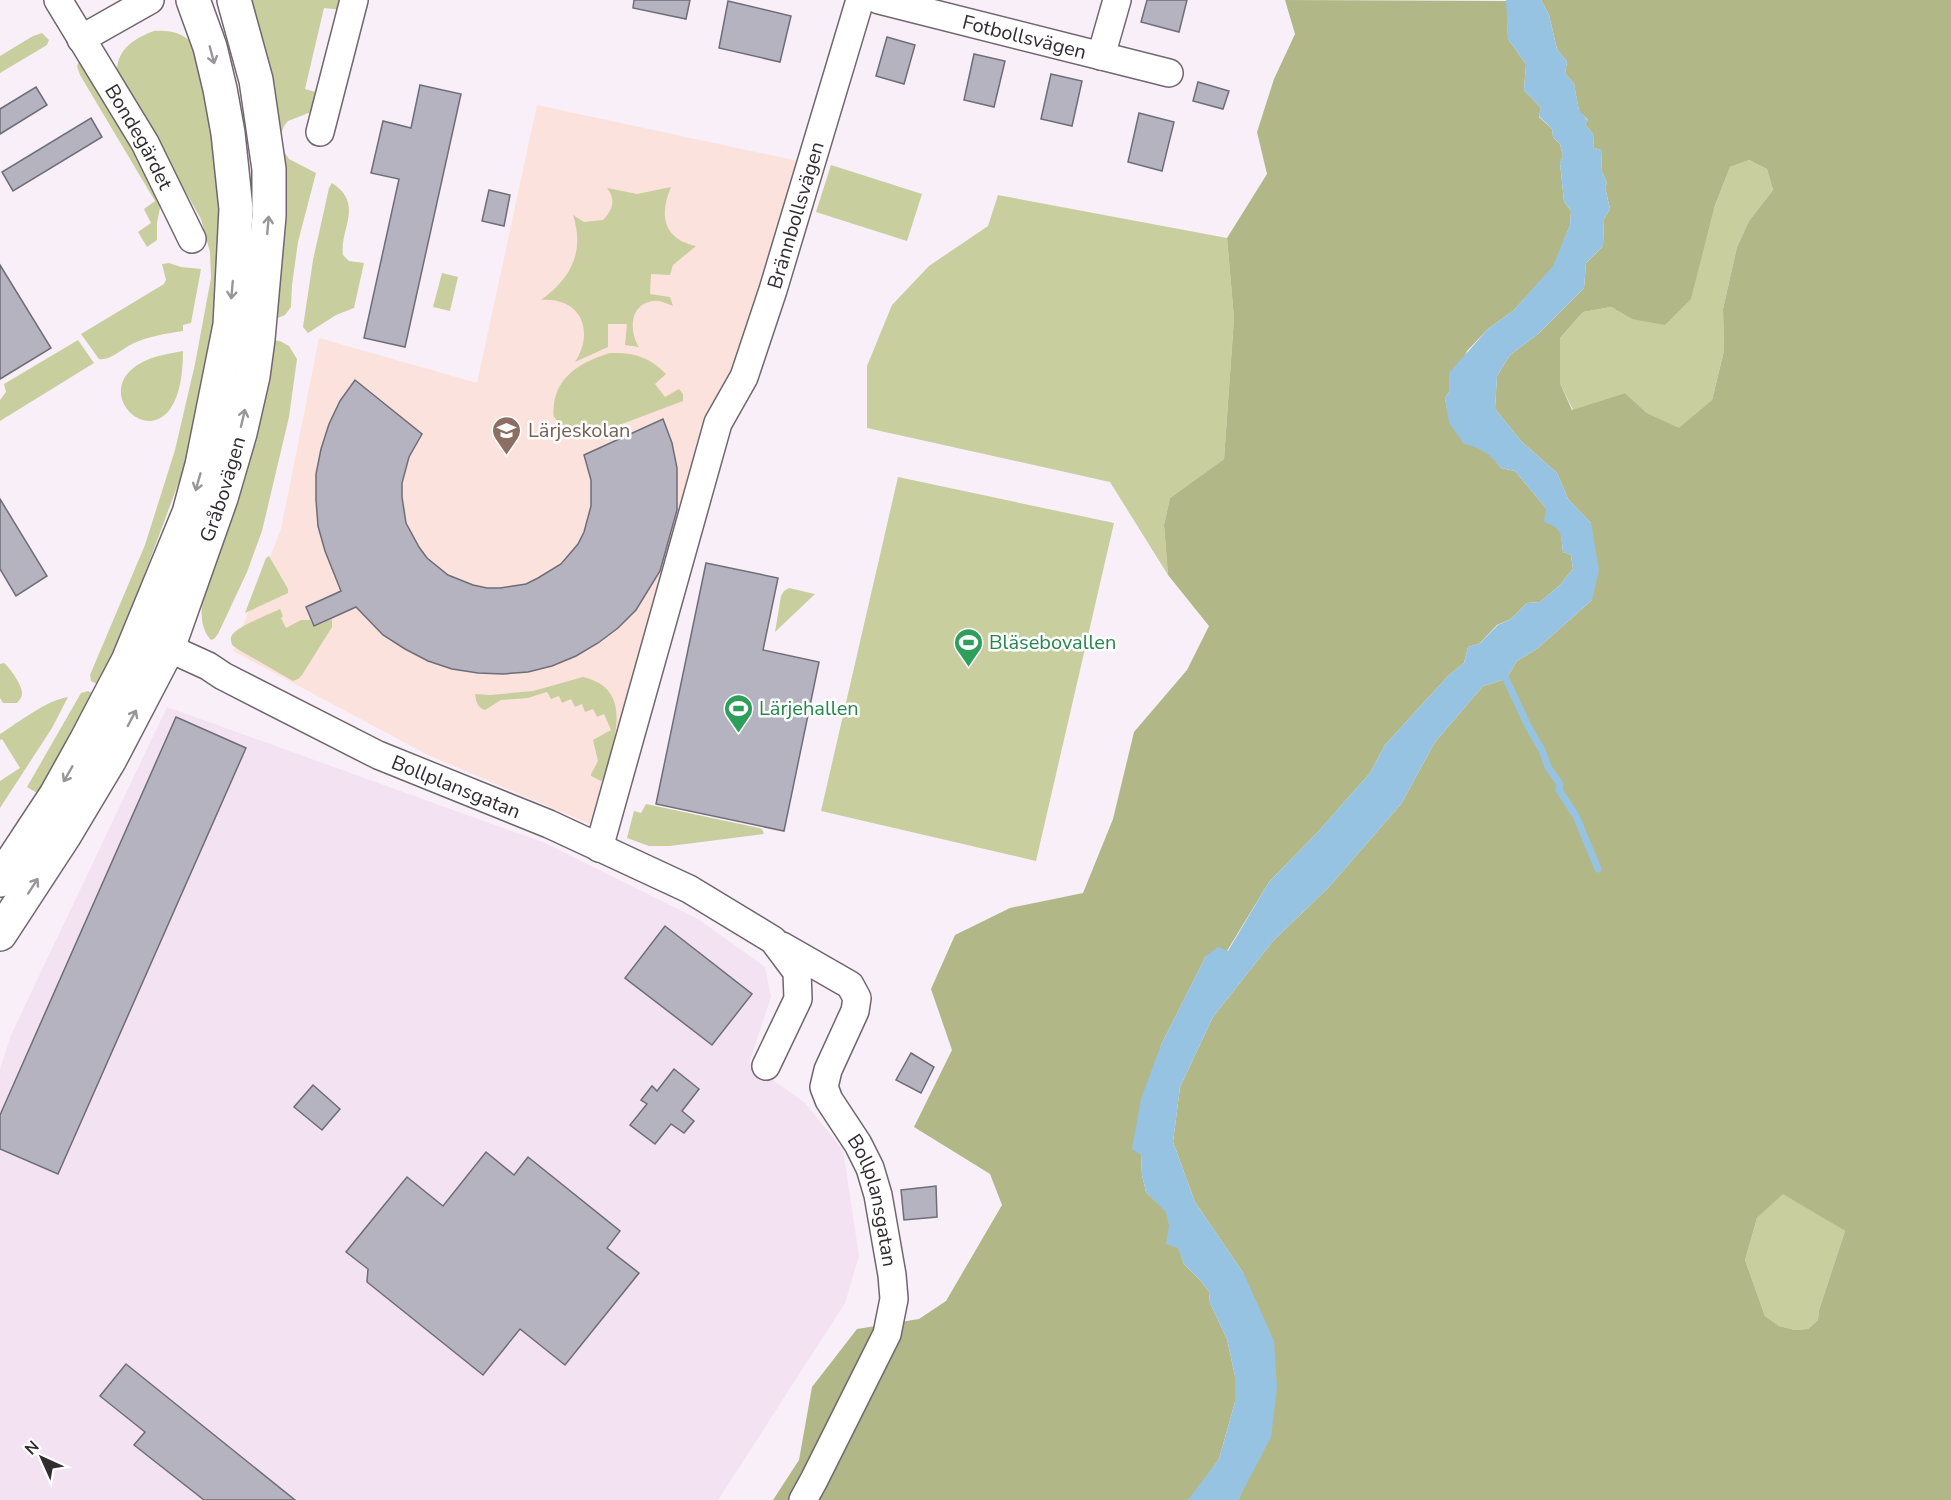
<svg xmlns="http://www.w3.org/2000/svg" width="1951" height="1500" font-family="'Nunito Sans',sans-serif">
  <rect width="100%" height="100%" fill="#f9eff8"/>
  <!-- built -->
  <polygon fill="#f3e2f1" points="167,707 545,843 698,919 765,967 771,997 749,1063 805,1103 843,1150 859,1256 845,1303 718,1500 0,1500 0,1069 11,1035"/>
  <!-- education -->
  <polygon fill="#fce2dc" points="537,105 798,161 688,574 599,828 428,755 233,651 281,529 319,338 477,383"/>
  <!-- green -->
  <g fill="#c9ce9e">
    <polygon points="252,0 344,0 343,10 324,8 305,89 323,94 311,112 288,121 284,126 281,134 283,150 289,159 316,173 298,242 292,285 291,307 285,315 273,320"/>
    <path d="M 154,31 C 172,30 183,33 195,46 L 220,149 L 224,294 L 190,452 L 113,659 L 105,688 L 91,681 L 90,675 L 145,545 L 175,450 L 195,364 L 211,278 L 210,252 L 201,219 L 117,71 C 117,49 135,38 154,31 Z"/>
    <polygon points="42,33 49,40 47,45 0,73 0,56 33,36"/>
    <polygon points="79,61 162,198 157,223 157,240 147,247 138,232 151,223 144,209 155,201 80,75 77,66"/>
    <polygon points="1749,160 1767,169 1773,190 1749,221 1737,247 1723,309 1724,351 1712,400 1679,429 1647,413 1625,393 1573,410 1560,383 1560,338 1583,312 1611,307 1632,319 1714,208 1730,167"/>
    <polygon points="831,165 922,194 907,241 816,212"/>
    <path d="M 332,183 C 365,204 339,230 343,255 L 349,261 L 364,263 L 354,308 L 336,315 L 308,333 L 303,327 L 313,260 L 329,188 Z"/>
    <path d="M 671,187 C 659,215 663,239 696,246 L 673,265 L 670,275 L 651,274 L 650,294 L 670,297 L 673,306 C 667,304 660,300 654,301 C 629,303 629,332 639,347 L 625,345 L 627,324 L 608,324 L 608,347 L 575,362 C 595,331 581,297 541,300 C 571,278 585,252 573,215 L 584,222 L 603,220 C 613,210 616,199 607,188 L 637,194 Z"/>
    <polygon points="998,195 1227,238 1234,318 1224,459 1170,498 1164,525 1168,575 1110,482 867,428 867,366 892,305 929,266 988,226"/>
    <path d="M 169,263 L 181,267 L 201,269 L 191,323 L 183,325 L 183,331 C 164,334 149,336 132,344 C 122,349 110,361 99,359 L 81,334 L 164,284 L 166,280 L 162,264 Z"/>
    <polygon points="442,273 458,277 450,311 433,307"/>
    <polygon points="78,340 94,363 0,421 0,400 6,392 4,384"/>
    <path d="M 271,340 L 280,341 L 289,346 L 297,359 L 289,417 L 262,531 L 247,572 L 218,634 L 214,639 L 211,640 C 199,628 201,607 203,592 Z"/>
    <path d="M 183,351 C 183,472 91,407 131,370 C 145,357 166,354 183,351 Z"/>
    <path d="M 610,353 C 633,352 650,357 666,374 L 655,384 L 665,397 L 679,389 L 683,394 L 683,401 L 582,439 C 574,432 561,426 555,418 C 552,414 554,409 554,404 C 558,374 584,361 610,353 Z"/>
    <polygon points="898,477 1114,523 1036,861 821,811"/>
    <polygon points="269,556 288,589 288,593 245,613 266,558"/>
    <polygon points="789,588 815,594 775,632 781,596 784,591"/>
    <path d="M 280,609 L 283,616 L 281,618 L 286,628 L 301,620 L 310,620 L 314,627 L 332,619 L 332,627 L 302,675 L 298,679 L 293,681 L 239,650 L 232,645 C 231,640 230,639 232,635 C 238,626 270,614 280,609 Z"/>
    <path d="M 4,663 C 10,668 23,686 22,694 C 22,697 19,701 17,703 L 3,703 L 0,698 L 0,664 Z"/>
    <path d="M 583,677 C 635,689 613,740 606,776 L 601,781 L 591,776 L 591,774 L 598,761 L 593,740 L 611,730 L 604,714 L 597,717 L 593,709 L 585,712 L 582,704 L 575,707 L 571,699 L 562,703 L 559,696 L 551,699 L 547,692 L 528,698 L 501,700 L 485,710 C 477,708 476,700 475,694 L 490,695 L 533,691 Z"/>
    <polygon points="88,691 96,695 65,750 37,793 27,787 81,693"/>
    <path d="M 68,697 L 52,728 L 0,808 L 0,781 L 20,768 L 2,739 L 0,740 L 0,734 C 19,722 47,700 68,697 Z"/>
    <polygon points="646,804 759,828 762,829 764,834 670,846 649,846 627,838 634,811 641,813"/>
    <polygon points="1783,1193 1845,1231 1819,1310 1818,1320 1808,1329 1795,1330 1779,1326 1765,1316 1745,1260 1757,1218"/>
  </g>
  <!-- forest -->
  <g fill="#b2b787" fill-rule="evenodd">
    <polygon points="1285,0 1507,1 1508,39 1526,64 1524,90 1541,108 1539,117 1552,129 1553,137 1560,144 1563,156 1560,163 1564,201 1571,211 1570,225 1554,266 1514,310 1488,329 1467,351 1449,392 1445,398 1447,409 1478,447 1493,457 1501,468 1515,471 1546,508 1561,533 1563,552 1571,555 1573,569 1559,586 1540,602 1527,603 1511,619 1497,625 1479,644 1468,647 1464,663 1449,675 1385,745 1370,773 1317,833 1269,882 1227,951 1206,956 1161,1045 1141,1155 1142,1175 1146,1192 1166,1211 1184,1264 1202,1282 1209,1292 1210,1303 1227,1339 1235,1376 1235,1402 1219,1459 1193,1495 1188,1500 773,1500 799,1460 812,1387 857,1329 919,1319 946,1301 1002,1205 990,1174 914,1127 952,1050 931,989 955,935 1010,908 1083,893 1113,819 1134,732 1187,670 1209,626 1168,575 1164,525 1170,498 1224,459 1234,318 1227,238 1267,174 1257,132 1274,79 1295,34"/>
    <path d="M 1541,0 L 1951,0 L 1951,1500 L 1238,1500 L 1246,1483 L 1244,1274 L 1195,1202 L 1173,1142 L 1180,1087 L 1213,1017 L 1273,941 L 1328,888 L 1401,804 L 1435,742 L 1483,686 L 1506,679 L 1517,661 L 1538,648 L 1592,600 L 1591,523 L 1568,499 L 1557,473 L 1522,442 L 1495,409 L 1497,376 L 1510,355 L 1538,334 L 1584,288 L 1586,263 L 1603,246 L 1604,219 L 1610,209 L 1605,187 L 1607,183 L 1602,172 L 1601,150 L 1594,148 L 1593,134 L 1585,124 L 1588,120 L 1579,111 L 1574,84 L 1565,73 L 1567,62 L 1557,49 L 1549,15 ZM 1749,160 L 1767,169 L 1773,190 L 1749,221 L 1737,247 L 1723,309 L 1724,351 L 1712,400 L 1679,428 L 1647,413 L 1625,393 L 1572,410 L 1560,383 L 1560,338 L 1583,312 L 1611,307 L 1632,319 L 1665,325 L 1691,299 L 1714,208 L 1730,167 ZM 1783,1194 L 1845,1231 L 1819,1310 L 1818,1320 L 1808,1329 L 1795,1330 L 1779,1326 L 1765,1316 L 1745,1260 L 1757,1218 Z"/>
  </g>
  <!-- water -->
  <path fill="#97c3e3" d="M 1506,0 L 1541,0 L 1549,15 L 1557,49 L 1567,62 L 1565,73 L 1574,84 L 1579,110 L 1588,121 L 1585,124 L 1593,134 L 1594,148 L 1601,150 L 1602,172 L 1607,183 L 1605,187 L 1610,209 L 1604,219 L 1603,246 L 1586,263 L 1584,288 L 1538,334 L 1510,355 L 1497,376 L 1495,409 L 1522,442 L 1557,473 L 1568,499 L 1591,523 L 1599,570 L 1592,600 L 1538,648 L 1517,661 L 1506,679 L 1483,686 L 1435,742 L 1401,804 L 1328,888 L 1273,941 L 1213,1017 L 1180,1087 L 1173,1142 L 1195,1202 L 1244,1274 L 1274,1341 L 1277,1387 L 1271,1437 L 1238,1500 L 1188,1500 L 1219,1459 L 1235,1402 L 1235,1376 L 1227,1339 L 1210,1303 L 1209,1292 L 1202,1282 L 1184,1264 L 1178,1248 L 1166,1244 L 1169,1226 L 1166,1212 L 1146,1192 L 1142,1175 L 1141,1155 L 1132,1149 L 1141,1099 L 1161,1045 L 1206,956 L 1218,947 L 1228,951 L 1269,882 L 1317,833 L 1370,773 L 1385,745 L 1449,675 L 1464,663 L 1468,647 L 1479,644 L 1498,625 L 1511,619 L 1527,603 L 1540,602 L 1559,586 L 1573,569 L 1571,555 L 1563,552 C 1561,534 1563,529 1544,522 L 1546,508 L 1515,471 L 1501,468 C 1491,454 1481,448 1464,444 L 1449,423 L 1445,398 L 1449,392 L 1449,373 L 1488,329 L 1514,310 L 1553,266 L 1570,225 L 1571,211 L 1564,201 L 1560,163 L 1563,156 L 1560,144 L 1553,137 L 1552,129 L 1539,116 L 1541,108 L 1524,90 L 1526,64 L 1508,39 Z"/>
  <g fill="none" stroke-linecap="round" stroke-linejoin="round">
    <!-- stream -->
    <polyline stroke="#97c3e3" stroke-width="7" points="1506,679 1529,728 1542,750 1548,767 1560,784 1559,790 1576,816 1598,869"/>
  </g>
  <!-- building -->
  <g fill="#b4b3bf" stroke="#6f6d78" stroke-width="1.5">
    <polygon points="634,0 690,0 686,19 633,8"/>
    <polygon points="1147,0 1187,0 1179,32 1141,22"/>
    <polygon points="728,1 791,16 780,62 719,48"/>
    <polygon points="887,37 915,45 904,84 876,76"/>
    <polygon points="974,54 1005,61 994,107 964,100"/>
    <polygon points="1051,74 1082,81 1072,126 1041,119"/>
    <polygon points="1198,82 1229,91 1223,109 1193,101"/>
    <polygon points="420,85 461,94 405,347 364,338 399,179 371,173 383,121 411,128"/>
    <polygon points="36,87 47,105 0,134 0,109"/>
    <polygon points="1139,113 1174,122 1162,171 1128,162"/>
    <polygon points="91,118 102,137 13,191 2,172"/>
    <polygon points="489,190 510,195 504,226 482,221"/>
    <polygon points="0,265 51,348 0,379"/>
    <polygon points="355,380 422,434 409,457 402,483 402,497 406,523 419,547 427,558 448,575 473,585 487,588 500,588 526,584 538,578 561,564 578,544 584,532 591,506 591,480 584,455 663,419 672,443 677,468 677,510 660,571 636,610 618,628 598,643 576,656 552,666 528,672 503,674 478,673 452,669 428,661 405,649 383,635 356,607 314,626 306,607 341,591 325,551 318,526 316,500 316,474 321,449 329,424 340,401"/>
    <polygon points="0,499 47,576 16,596 0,569"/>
    <polygon points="706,563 778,578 763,650 819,662 784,831 656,804"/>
    <polygon points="176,717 246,748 58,1174 0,1149 0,1115"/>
    <polygon points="665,926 752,994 712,1045 625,978"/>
    <polygon points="911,1053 934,1067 921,1093 896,1080"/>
    <polygon points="674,1069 699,1089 682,1111 694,1121 684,1133 671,1124 655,1144 630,1125 647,1104 641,1100 652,1086 657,1091"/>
    <polygon points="313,1085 340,1109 322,1130 294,1107"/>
    <polygon points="486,1152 514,1175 528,1157 620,1231 607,1248 639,1273 565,1365 520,1329 483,1375 367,1282 368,1269 346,1252 407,1177 443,1206"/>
    <polygon points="936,1186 937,1217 904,1220 901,1190"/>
    <polygon points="126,1364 295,1500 204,1500 134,1445 145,1432 100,1396"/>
  </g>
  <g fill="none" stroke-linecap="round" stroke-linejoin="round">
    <defs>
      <g id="minor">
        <path id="s1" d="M 58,0 L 145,143 L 192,239"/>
        <path id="s2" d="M 879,0 L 1169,73"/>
        <polyline points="81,39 150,0"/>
        <polyline points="1101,56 1117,0"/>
        <polyline points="320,132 354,0"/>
        <path id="s3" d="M 151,640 L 208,666 L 223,676 L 378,755 L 549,824 L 689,889 L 773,940 L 797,972 L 798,999 L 766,1066"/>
        <path id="s4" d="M 599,848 L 718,423 L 744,377 L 773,290 L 860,0"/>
        <path id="s5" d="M 782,946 L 850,985 L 857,998 L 855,1011 L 828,1070 L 824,1087 L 829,1100 L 858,1144 L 870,1168 L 878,1195 L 892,1275 L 894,1299 L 887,1334 L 814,1480 L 803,1500"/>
      </g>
      <g id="major">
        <polyline points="0,880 56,795 86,741 128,661 189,513 202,465 230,325 236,209 228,133 220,89 210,47 193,0"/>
        <path id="s6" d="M 0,934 L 64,836 L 110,759 L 168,648 L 221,498 L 240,433 L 253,376 L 258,339 L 269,216 L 269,169 L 256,80 L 234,0"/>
      </g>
    </defs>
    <!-- minor casing -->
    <use href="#minor" stroke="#6f666e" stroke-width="30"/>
    <!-- major casing -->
    <use href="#major" stroke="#6f666e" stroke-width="36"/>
    <!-- minor -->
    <use href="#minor" stroke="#fff" stroke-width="27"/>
    <!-- major -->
    <use href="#major" stroke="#fff" stroke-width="33"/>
  </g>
  <!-- one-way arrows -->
  <defs><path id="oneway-shaft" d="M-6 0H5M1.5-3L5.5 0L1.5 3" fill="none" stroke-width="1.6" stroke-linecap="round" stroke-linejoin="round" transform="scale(1.5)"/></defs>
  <g stroke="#989698">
    <use href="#oneway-shaft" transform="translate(212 55) rotate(75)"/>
    <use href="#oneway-shaft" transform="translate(268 225) rotate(-85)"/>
    <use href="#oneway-shaft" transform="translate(232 290) rotate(95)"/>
    <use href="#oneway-shaft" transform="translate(243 418) rotate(-77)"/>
    <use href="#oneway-shaft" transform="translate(198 482) rotate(106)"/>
    <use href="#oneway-shaft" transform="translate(132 718) rotate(-62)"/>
    <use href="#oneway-shaft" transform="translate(68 774) rotate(120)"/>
    <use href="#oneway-shaft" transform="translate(33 886) rotate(-57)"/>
  </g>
  <!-- icons -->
  <defs>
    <symbol id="school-pin" viewBox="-11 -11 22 30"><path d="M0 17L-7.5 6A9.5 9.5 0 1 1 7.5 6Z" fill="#8d6e63" stroke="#fff"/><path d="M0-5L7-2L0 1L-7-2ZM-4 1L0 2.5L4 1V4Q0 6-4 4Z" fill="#fff"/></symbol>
    <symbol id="stadium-pin" viewBox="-11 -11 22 30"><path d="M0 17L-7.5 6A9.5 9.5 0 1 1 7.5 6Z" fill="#2e9e5b" stroke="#fff"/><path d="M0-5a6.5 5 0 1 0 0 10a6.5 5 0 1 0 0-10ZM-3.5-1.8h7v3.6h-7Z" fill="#fff"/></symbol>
  </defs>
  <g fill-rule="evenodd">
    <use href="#school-pin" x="490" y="414" width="33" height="45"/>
    <use href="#stadium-pin" x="952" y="626" width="33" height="45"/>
    <use href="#stadium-pin" x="722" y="692" width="33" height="45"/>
  </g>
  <g text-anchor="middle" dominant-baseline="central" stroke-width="5" stroke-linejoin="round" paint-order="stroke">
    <!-- street labels -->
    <g font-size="20" fill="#302c30" stroke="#fff">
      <text stroke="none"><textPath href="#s2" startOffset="150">Fotbollsvägen</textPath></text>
      <text stroke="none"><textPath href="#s1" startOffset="159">Bondegärdet</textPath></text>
      <text stroke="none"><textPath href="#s4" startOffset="664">Brännbollsvägen</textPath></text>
      <text stroke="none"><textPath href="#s6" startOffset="500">Gråbovägen</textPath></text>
      <text stroke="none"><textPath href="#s3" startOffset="339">Bollplansgatan</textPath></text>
      <text stroke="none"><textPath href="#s5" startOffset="314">Bollplansgatan</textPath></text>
    </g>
    <!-- education labels -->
    <g font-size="20" fill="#785e54" stroke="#fff" text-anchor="start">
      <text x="528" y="430">Lärjeskolan</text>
    </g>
    <!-- leisure labels -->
    <g font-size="20" fill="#27864d" stroke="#fff" text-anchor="start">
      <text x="989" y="642">Bläsebovallen</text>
      <text x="759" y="708">Lärjehallen</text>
    </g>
  </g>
  <!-- north arrow -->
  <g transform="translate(42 1458) rotate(315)" stroke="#ffffff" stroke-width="4.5" paint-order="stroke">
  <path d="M0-4.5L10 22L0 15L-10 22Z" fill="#302c30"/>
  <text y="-9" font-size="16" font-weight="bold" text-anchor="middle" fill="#302c30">N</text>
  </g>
</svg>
